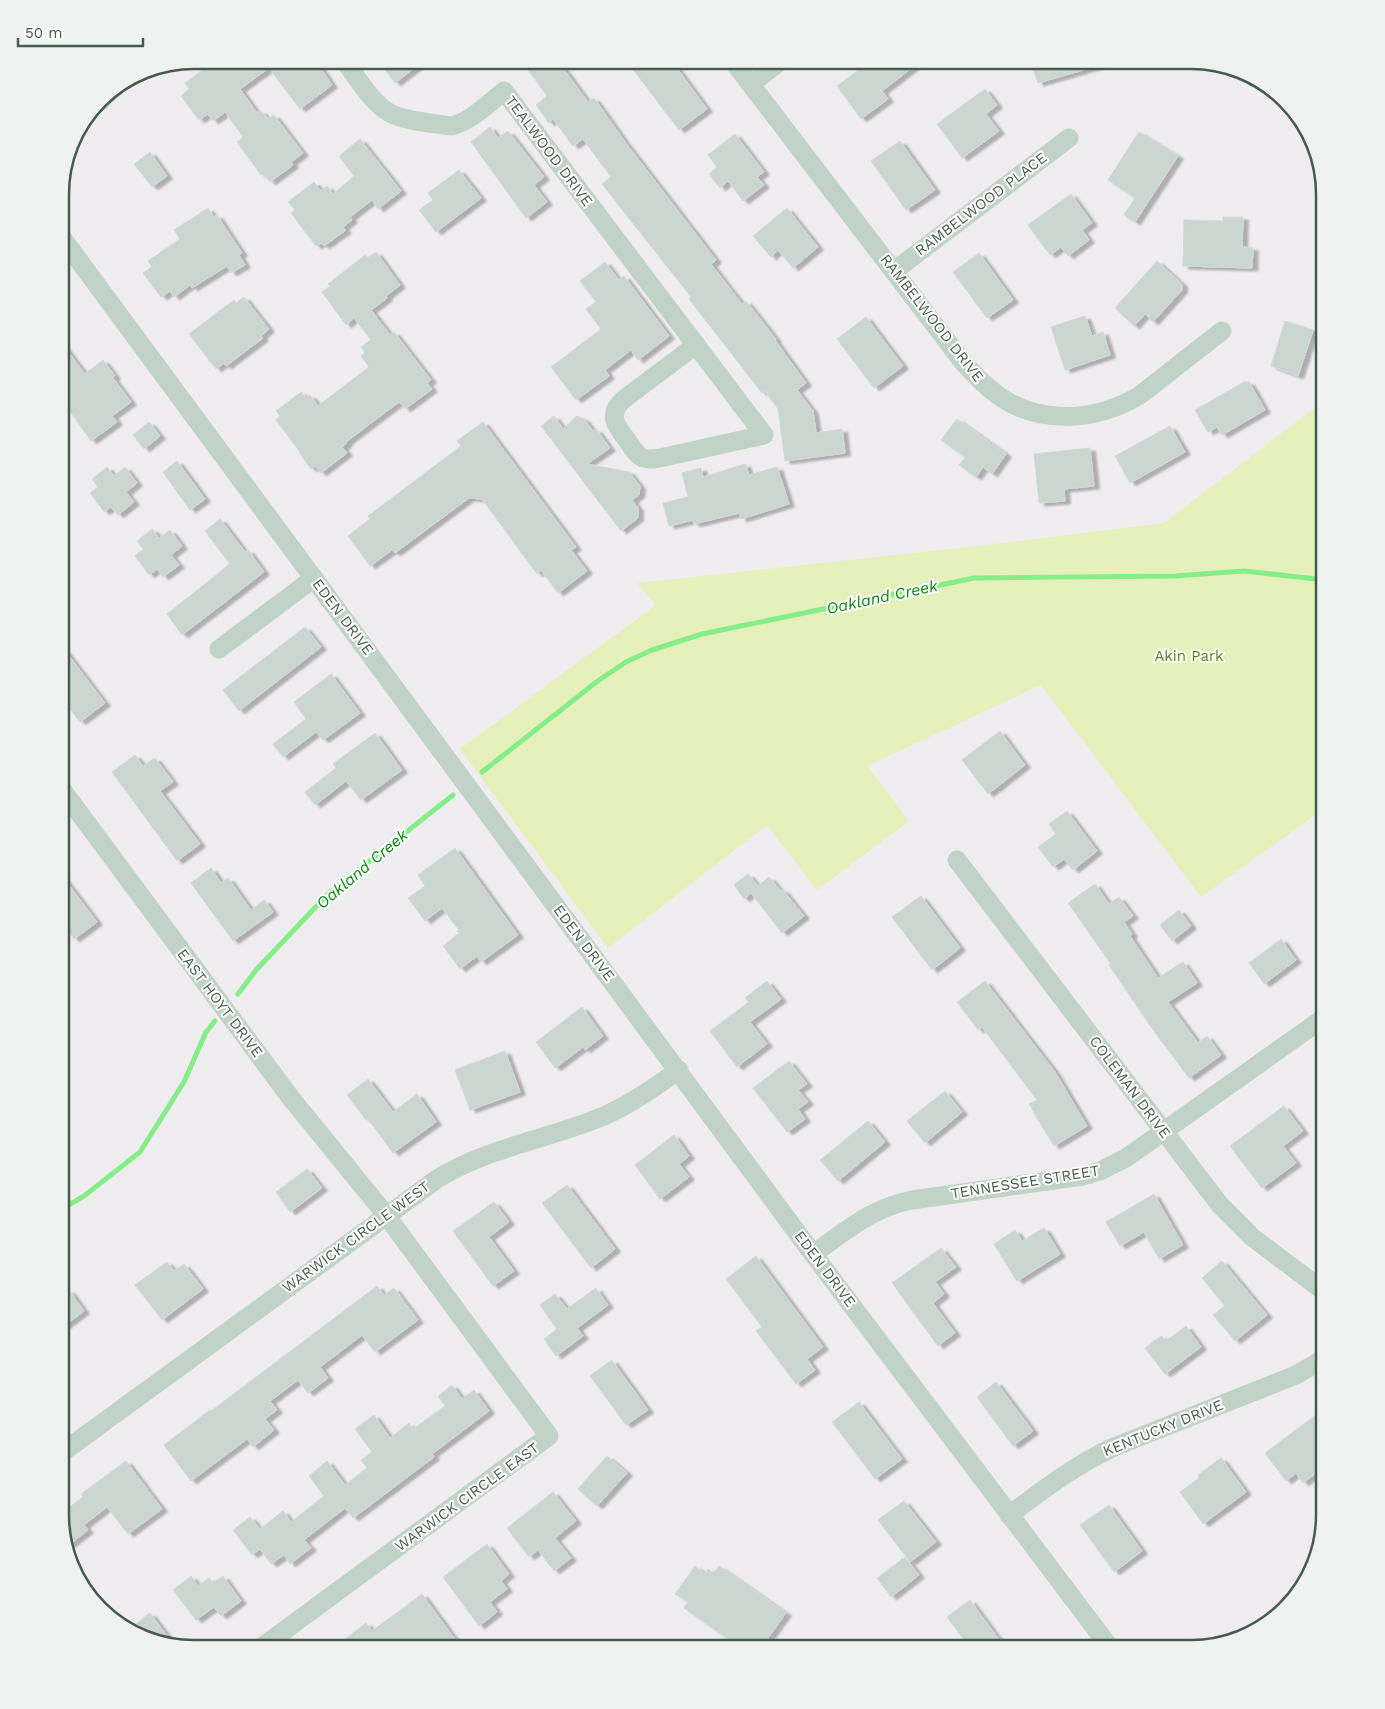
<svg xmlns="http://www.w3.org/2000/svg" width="1385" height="1709" font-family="'Work Sans',sans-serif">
  <defs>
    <filter id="shadow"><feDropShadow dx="5.5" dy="3" stdDeviation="1" flood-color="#0004"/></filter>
  </defs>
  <rect width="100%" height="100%" fill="#f0edf0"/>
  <!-- green -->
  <polygon fill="#e5f0ba" points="1325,400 1325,808 1201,897 1041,685 867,766 909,821 817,890 767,825 608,948 460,749 656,605 637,583 960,548 1164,523"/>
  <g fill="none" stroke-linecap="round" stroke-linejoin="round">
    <!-- stream -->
    <g stroke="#86ee89" stroke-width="5">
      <polyline points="482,772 599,680 626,662 652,650 702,634 974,578 1175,576 1244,571 1325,580"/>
      <polyline points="238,994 257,969 328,894 453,795"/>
      <polyline points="60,1210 84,1196 140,1152 184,1082 206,1032 215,1021"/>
    </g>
  </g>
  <!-- building -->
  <g fill="#ccd6d1" stroke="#d1dad6" filter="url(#shadow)">
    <polygon points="216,60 315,60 332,85 300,109 269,68 240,89 257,113 261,111 268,119 274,115 303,153 291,162 293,165 270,182 264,173 261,175 237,142 243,137 225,112 213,121 208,114 199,120 181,96 189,89 185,83"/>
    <polygon points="378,60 425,60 395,83"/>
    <polygon points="521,60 557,60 588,102 594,98 625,142 716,260 711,264 742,304 746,301 776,339 775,340 806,383 797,390 813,411 816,433 842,429 845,453 785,461 778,409 765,391 762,393 689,299 691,297 602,184 611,177 583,139 573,146 553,119 549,123 536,105 547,96"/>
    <polygon points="626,60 671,60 707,109 679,130"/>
    <polygon points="872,60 922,60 882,91 888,99 861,119 837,86"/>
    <polygon points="1030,60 1103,60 1104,64 1038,83"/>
    <polygon points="985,89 997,105 986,114 999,131 962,158 937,124"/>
    <polygon points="490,127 498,138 508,131 544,177 534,185 547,202 526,218 471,142"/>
    <polygon points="1139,132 1178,156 1135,222 1124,215 1135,198 1108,180"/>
    <polygon points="735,134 764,172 757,177 764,185 743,201 728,181 720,188 709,174 717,167 708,155"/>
    <polygon points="360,139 401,191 378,209 372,200 350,217 352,220 343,227 346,230 324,246 321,243 316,246 291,213 295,210 288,202 314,182 321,191 327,186 333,194 354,176 339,156"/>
    <polygon points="900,141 935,190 906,210 871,161"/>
    <polygon points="150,152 167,176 152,187 134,164"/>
    <polygon points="459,170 481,198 436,232 419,210 433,200 428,193"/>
    <polygon points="1071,194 1092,223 1082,230 1089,240 1068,256 1061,247 1050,255 1028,225"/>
    <polygon points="208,208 214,217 217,215 228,232 242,253 239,255 245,265 231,273 227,266 192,288 190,285 174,297 170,291 161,297 143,273 152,267 148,261 180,239 174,230"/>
    <polygon points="787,208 818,247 793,268 778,250 771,257 753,236"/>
    <polygon points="1223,217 1243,217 1242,247 1253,248 1252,268 1183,266 1184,220 1223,221"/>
    <polygon points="376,252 400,285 386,296 387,298 371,310 390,335 394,332 418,363 431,380 427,383 432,389 405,409 400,402 395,405 346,442 347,443 342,447 347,453 321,473 315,466 311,469 299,452 300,452 276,420 280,416 276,411 301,392 306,398 310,395 318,406 369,367 361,356 365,353 361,347 371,340 354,318 346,325 322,292 330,286 328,284 365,255 367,258"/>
    <polygon points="979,253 1013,300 987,318 953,272"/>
    <polygon points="1157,261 1182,284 1182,290 1153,322 1145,314 1134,326 1115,308"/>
    <polygon points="605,262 619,280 624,276 669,336 638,360 631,350 605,370 609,376 576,400 551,367 601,329 586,309 596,302 580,281"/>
    <polygon points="244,297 269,329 261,336 263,338 226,366 224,363 216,369 189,334 234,300 236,303"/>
    <polygon points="1085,316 1092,336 1103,332 1110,355 1065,370 1051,327"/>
    <polygon points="866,317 903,366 874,388 837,339"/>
    <polygon points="1285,321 1313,330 1298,376 1271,366"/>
    <polygon points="60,341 85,374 103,360 115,376 113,378 131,402 112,416 117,422 91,441 60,397"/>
    <polygon points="1244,382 1249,382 1265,410 1222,435 1217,427 1208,432 1195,410"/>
    <polygon points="554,416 563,429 577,416 584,419 593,431 596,429 610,448 587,464 629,472 640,486 639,495 632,500 638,508 638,518 621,531 541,426"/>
    <polygon points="957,419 1006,454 992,474 983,467 976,477 959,465 965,457 941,440"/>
    <polygon points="149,422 160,436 144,449 133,435"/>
    <polygon points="483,422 576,547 571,550 587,571 558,593 541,570 537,574 482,499 469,498 395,553 392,550 370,566 348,536 370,519 368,516 461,446 457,441"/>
    <polygon points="1170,426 1185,452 1130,483 1115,456"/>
    <polygon points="1090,448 1094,486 1064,489 1065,501 1039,503 1034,454"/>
    <polygon points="177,461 205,499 190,510 163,472"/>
    <polygon points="745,464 749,475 777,467 789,504 741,519 739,513 694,524 693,520 669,526 663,503 688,497 682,473 701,468 703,477"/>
    <polygon points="107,467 114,476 125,467 137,483 126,492 134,502 118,515 111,507 104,512 90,493 98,487 92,479"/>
    <polygon points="220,519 245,552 248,550 264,572 182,635 167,614 230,564 205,531"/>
    <polygon points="152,529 159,538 170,530 182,546 171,555 179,565 163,577 157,569 149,575 135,556 143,549 137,541"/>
    <polygon points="305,627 321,647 239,711 223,690"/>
    <polygon points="60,644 105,703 80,722 60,696"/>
    <polygon points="331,674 360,713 323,740 316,732 283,757 273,744 306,719 294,702"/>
    <polygon points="1000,731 1025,765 988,794 962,760"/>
    <polygon points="375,733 402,770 361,800 346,781 315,805 305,792 336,768 333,764"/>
    <polygon points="135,755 143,766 155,758 173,782 160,791 200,844 177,861 112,772"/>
    <polygon points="1067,811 1097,851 1073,870 1064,859 1053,867 1038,847 1056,834 1049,824"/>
    <polygon points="455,848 518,935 481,962 477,956 460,969 443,946 459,933 457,931 459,930 442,908 425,921 408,898 425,886 418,875"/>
    <polygon points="211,868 221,883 228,878 251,910 264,900 273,912 233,941 191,883"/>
    <polygon points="60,873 97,922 74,939 60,921"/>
    <polygon points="748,874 758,886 769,877 781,891 783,890 804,916 782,933 751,893 744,899 734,885"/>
    <polygon points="1095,884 1109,904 1119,897 1133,916 1124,922 1132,934 1130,936 1158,978 1183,962 1197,983 1168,1002 1198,1043 1207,1036 1221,1055 1189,1078 1151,1027 1109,965 1111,964 1068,903"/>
    <polygon points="921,896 960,948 932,970 892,917"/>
    <polygon points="1179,910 1191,926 1172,941 1160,925"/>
    <polygon points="1281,939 1296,960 1264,984 1249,963"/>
    <polygon points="767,981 781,999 750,1022 767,1044 737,1067 710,1031 749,1002 745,998"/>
    <polygon points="985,981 1055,1072 1087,1126 1054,1146 1029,1104 1037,1100 982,1027 978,1030 957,1002"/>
    <polygon points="582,1007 603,1036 585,1050 583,1047 555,1068 536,1042"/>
    <polygon points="505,1051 520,1092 470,1110 455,1070"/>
    <polygon points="789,1061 807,1084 798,1090 808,1102 798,1109 805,1119 787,1132 753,1088"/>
    <polygon points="368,1079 393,1112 417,1094 436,1122 393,1153 368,1119 366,1120 347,1095"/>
    <polygon points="945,1091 962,1112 925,1143 907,1121"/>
    <polygon points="1284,1106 1303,1131 1283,1146 1296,1163 1262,1188 1230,1146"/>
    <polygon points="868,1121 885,1142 838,1181 820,1160"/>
    <polygon points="674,1135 689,1156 679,1164 689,1177 660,1199 635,1165"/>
    <polygon points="307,1169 322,1188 290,1212 276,1192"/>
    <polygon points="567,1185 615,1249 591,1268 542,1203"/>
    <polygon points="1154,1194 1183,1245 1159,1259 1144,1232 1120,1246 1106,1222"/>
    <polygon points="494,1202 509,1222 489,1237 514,1271 493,1286 453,1231"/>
    <polygon points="1044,1228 1060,1254 1017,1281 994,1244 1015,1230 1022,1241"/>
    <polygon points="941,1248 956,1267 935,1282 944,1294 933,1303 955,1333 938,1346 892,1283"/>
    <polygon points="756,1256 823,1347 807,1359 815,1370 796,1384 756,1331 762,1327 726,1279"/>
    <polygon points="1222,1261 1267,1315 1235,1341 1213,1315 1225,1306 1202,1278"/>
    <polygon points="167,1262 174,1271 184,1264 203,1289 162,1320 135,1285"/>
    <polygon points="377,1286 384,1295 394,1288 418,1320 375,1352 362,1335 320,1367 328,1378 308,1393 298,1380 270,1401 277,1410 265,1419 274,1430 253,1447 247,1439 191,1481 164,1445 210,1410 211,1411"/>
    <polygon points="596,1288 608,1305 577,1328 583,1336 556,1356 544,1339 557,1329 540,1305 555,1294 567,1309"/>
    <polygon points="69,1290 84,1311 60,1329 60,1296"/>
    <polygon points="1186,1326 1201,1347 1165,1374 1145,1348 1161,1336 1166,1341"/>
    <polygon points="612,1360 648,1410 626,1425 590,1376"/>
    <polygon points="996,1382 1033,1431 1013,1446 977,1397"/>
    <polygon points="452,1385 462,1399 474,1390 489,1411 432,1454 434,1457 353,1518 345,1508 304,1540 311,1548 290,1564 284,1555 271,1564 260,1549 252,1555 233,1530 250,1517 260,1529 283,1511 291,1522 324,1496 309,1476 327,1461 345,1485 367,1468 361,1460 372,1452 355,1429 374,1415 390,1438 409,1423 413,1429 445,1406 438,1396"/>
    <polygon points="859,1402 902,1459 875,1479 832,1422"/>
    <polygon points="1325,1408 1325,1466 1303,1483 1296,1473 1286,1481 1265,1453"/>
    <polygon points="607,1456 627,1473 597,1506 578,1489"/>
    <polygon points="1221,1458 1246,1492 1203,1524 1180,1492 1199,1478 1198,1475"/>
    <polygon points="126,1461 162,1509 128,1534 107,1507 84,1525 88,1530 69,1545 60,1514 83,1497 81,1494"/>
    <polygon points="553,1492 576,1521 555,1538 571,1558 554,1571 538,1550 529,1557 507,1528"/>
    <polygon points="904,1501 936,1542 910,1562 878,1520"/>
    <polygon points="1109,1505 1142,1551 1114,1572 1080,1525"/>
    <polygon points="487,1544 509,1574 501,1581 507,1589 490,1602 497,1612 479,1626 443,1577"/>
    <polygon points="905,1557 919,1575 891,1597 877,1578"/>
    <polygon points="695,1566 705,1574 708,1569 714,1573 719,1566 786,1613 760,1649 742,1649 684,1608 688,1602 675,1594"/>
    <polygon points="191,1576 198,1586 209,1578 213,1583 223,1576 241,1601 221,1616 214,1607 196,1620 173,1590"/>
    <polygon points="422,1594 462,1649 332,1649 366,1623 372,1631"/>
    <polygon points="970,1600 1006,1649 971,1649 947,1617"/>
    <polygon points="150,1613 173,1644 134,1635 128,1630"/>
  </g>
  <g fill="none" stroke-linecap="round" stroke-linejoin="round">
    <!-- minor -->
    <g stroke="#c1d3c6" stroke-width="19">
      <path d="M 344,60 C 356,76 373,105 390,113 C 404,121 434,123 451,126 C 469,123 490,102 504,91 L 696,345"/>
      <path d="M 732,60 L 963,362 C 971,371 980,381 990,389 C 1033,426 1094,423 1140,395 L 1222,331"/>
      <polyline points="751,84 782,60"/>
      <polyline points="99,102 115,87"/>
      <polyline points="60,235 813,1254 1111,1649"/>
      <polyline points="894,271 1069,138"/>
      <path d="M 696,345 L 764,435 L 660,458 C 654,459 649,460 643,458 C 636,455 632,447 627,440 C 615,425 607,414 624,399 Z"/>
      <polyline points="219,649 314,578"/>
      <polyline points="60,787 290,1097 386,1215 549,1436 259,1649"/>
      <polyline points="957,860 1220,1205 1252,1237 1325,1292"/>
      <path d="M 813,1254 C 846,1231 871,1208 912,1200 L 1083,1176 L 1100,1171 L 1126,1158 L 1325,1017"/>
      <path d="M 60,1454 L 437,1179 C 489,1147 549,1139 604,1116 C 631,1104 655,1087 679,1070"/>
      <path d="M 1009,1515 C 1043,1490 1075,1465 1114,1447 L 1296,1375 L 1325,1358"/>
    </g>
  </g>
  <g text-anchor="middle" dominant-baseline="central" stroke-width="4" stroke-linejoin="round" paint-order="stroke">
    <!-- street labels -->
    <g font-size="15" fill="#455c4c" stroke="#fff">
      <text transform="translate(549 151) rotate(53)">TEALWOOD DRIVE</text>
      <text transform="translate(981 204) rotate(-37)">RAMBELWOOD PLACE</text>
      <text transform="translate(932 318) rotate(52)">RAMBELWOOD DRIVE</text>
      <text transform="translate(343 617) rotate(53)">EDEN DRIVE</text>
      <text transform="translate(584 943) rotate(53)">EDEN DRIVE</text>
      <text transform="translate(220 1003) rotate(53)">EAST HOYT DRIVE</text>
      <text transform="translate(1130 1087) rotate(53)">COLEMAN DRIVE</text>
      <text transform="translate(1025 1182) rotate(-9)">TENNESSEE STREET</text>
      <text transform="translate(356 1237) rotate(-36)">WARWICK CIRCLE WEST</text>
      <text transform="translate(825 1269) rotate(53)">EDEN DRIVE</text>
      <text transform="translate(1163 1428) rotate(-22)">KENTUCKY DRIVE</text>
      <text transform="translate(467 1497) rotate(-36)">WARWICK CIRCLE EAST</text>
    </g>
    <!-- park labels -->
    <g font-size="15" fill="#5d7f14" stroke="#fff">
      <text x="1189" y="656">Akin Park</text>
    </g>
    <!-- water labels -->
    <g font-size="16" font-style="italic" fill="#0b840e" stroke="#fff">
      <text transform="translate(882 597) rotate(-12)">Oakland Creek</text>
      <text transform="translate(362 869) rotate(-40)">Oakland Creek</text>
    </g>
  </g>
  <!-- crop -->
  <path d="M0 0H1385V1709H0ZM194 69H1191A125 125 0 0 1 1316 194V1515A125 125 0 0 1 1191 1640H194A125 125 0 0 1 69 1515V194A125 125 0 0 1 194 69Z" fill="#f0f2f1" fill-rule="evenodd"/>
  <path fill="none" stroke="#455c4c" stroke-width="2.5" d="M194 69H1191A125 125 0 0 1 1316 194V1515A125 125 0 0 1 1191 1640H194A125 125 0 0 1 69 1515V194A125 125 0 0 1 194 69Z"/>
  <!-- scale -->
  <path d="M18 38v8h125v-8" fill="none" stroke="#455c4c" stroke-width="2.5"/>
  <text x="25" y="38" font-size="15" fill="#455c4c" stroke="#ffffff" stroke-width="4" paint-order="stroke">50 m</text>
</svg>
